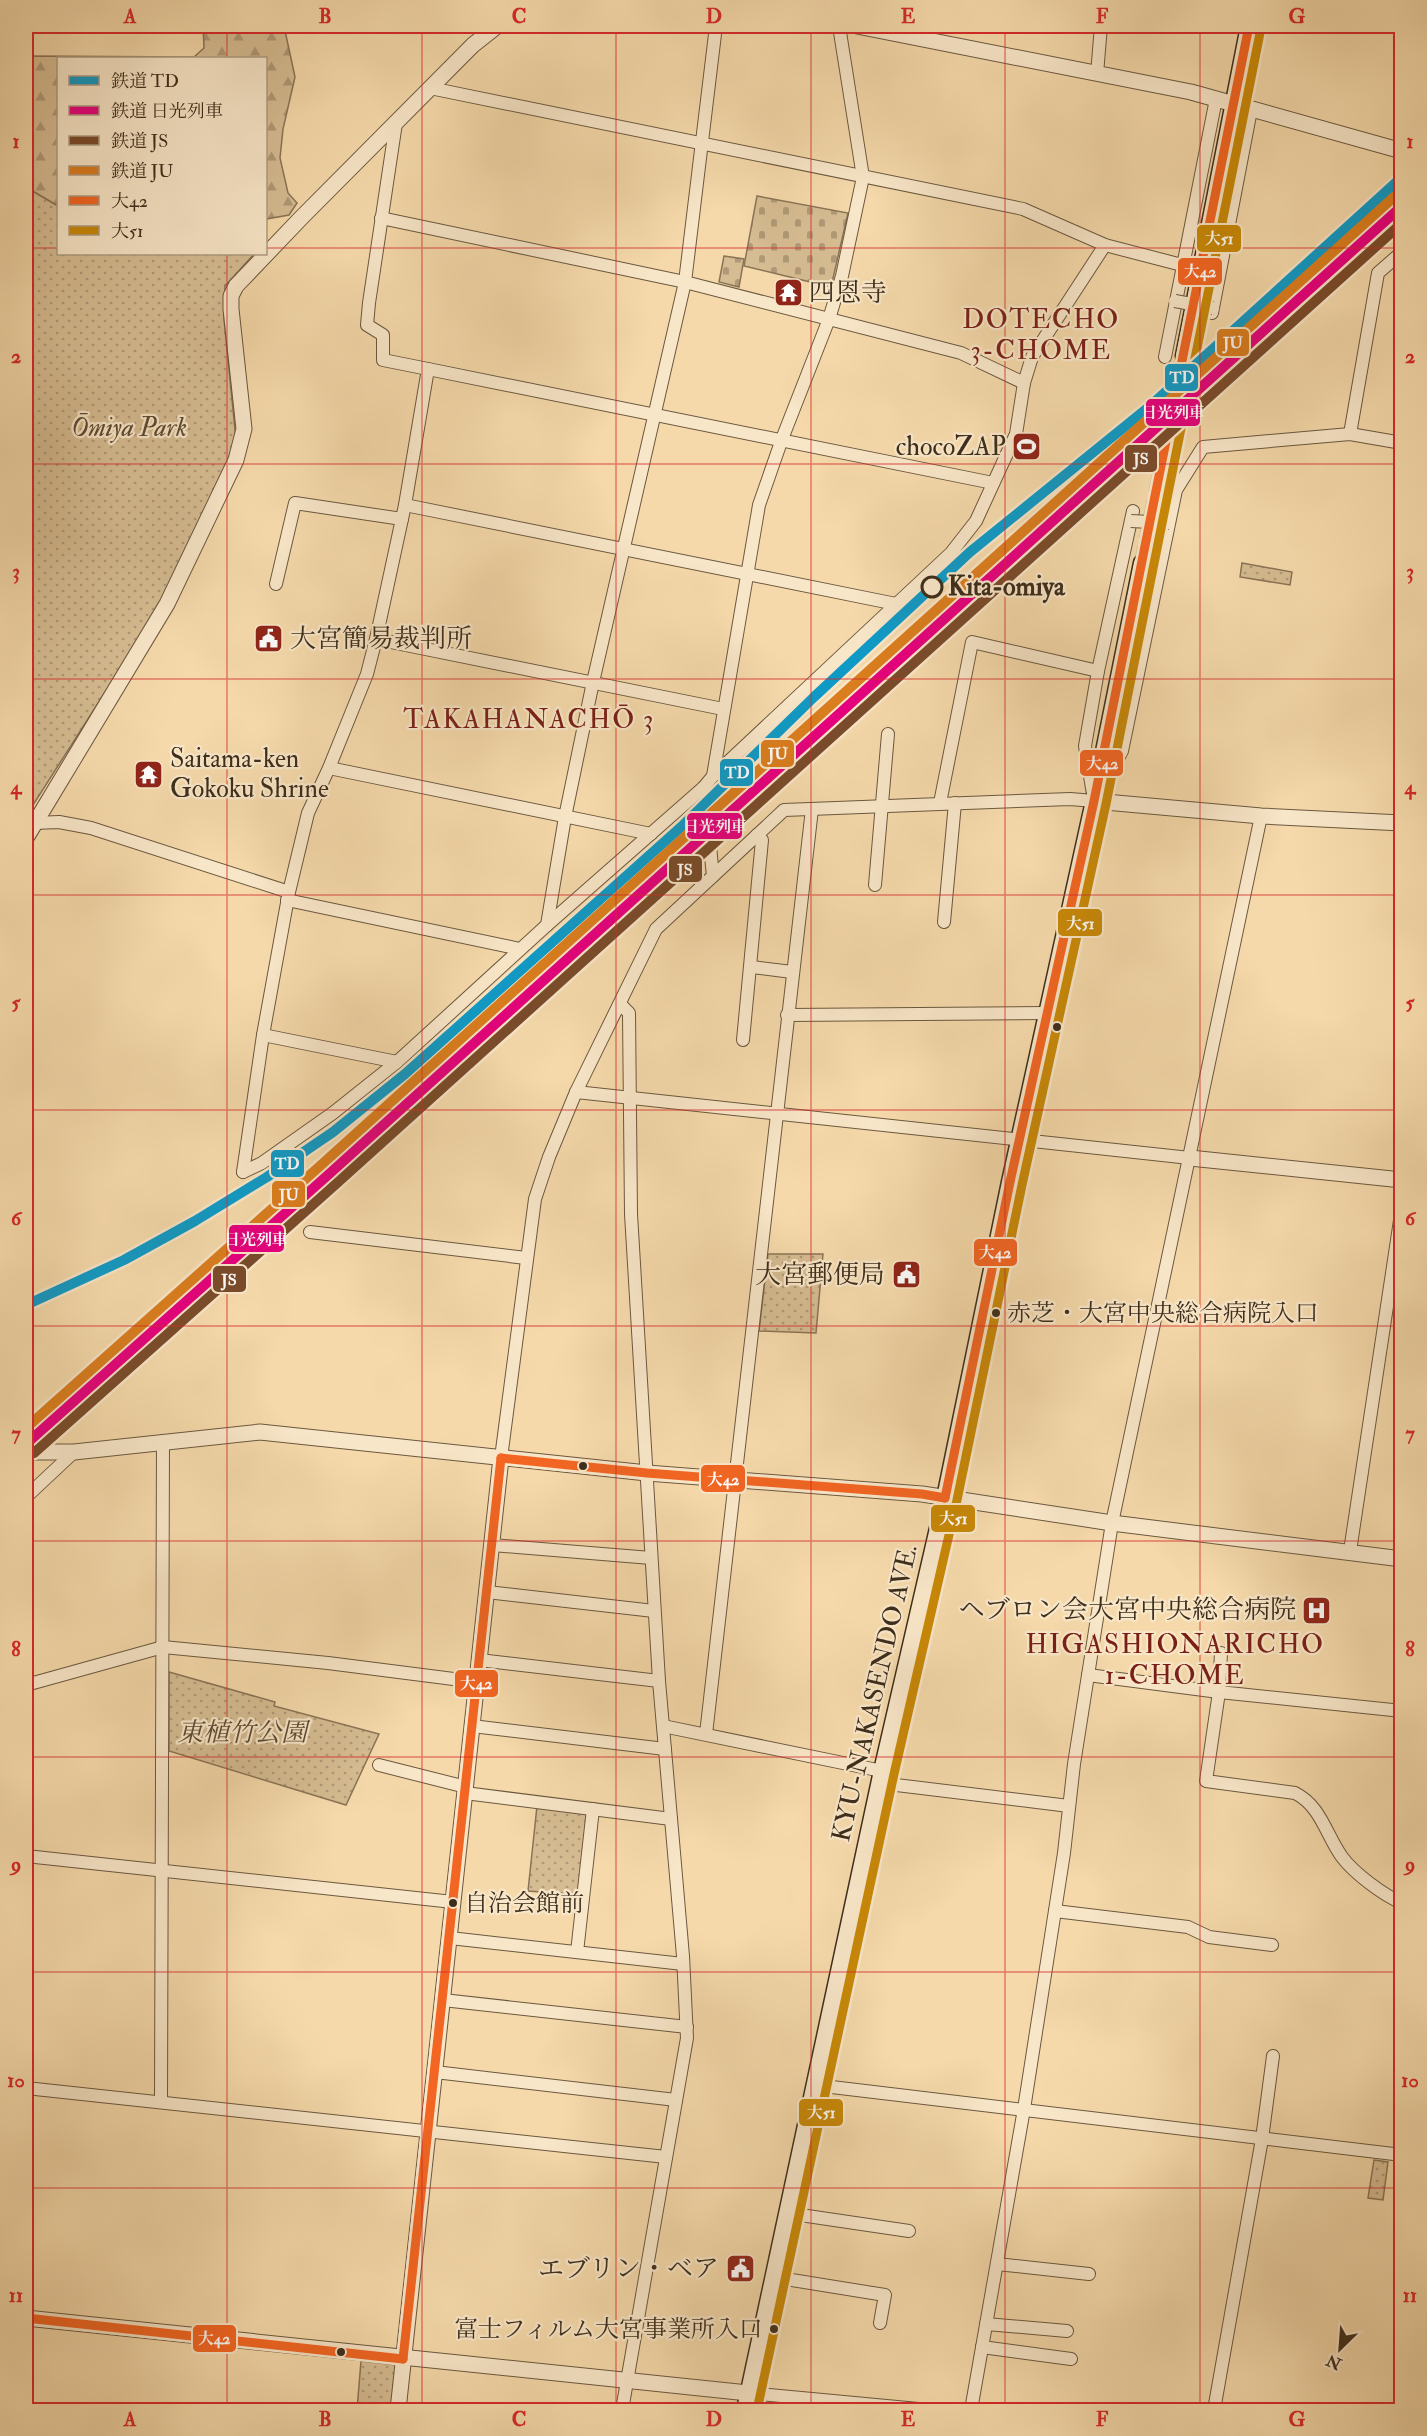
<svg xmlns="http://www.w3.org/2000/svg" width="1427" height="2436" font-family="'IM FELL Double Pica','Noto Serif JP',serif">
  <defs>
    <pattern id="green-dots" width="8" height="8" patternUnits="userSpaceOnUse" patternTransform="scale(1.5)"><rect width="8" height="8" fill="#d6bc92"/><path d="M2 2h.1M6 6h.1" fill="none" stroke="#af9976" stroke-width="1.8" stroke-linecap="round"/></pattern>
    <pattern id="forest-firs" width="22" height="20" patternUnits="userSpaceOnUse" patternTransform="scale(1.5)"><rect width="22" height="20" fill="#d6bc92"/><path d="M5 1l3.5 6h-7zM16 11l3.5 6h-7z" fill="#af9976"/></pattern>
    <pattern id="cemetery-stones" width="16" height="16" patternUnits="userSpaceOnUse" patternTransform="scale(1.5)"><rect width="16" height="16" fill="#d6bc92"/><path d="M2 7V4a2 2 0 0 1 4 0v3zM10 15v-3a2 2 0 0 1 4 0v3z" fill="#af9976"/></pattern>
  </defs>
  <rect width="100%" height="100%" fill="#f5d9aa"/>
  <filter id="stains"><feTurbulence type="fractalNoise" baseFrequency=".00333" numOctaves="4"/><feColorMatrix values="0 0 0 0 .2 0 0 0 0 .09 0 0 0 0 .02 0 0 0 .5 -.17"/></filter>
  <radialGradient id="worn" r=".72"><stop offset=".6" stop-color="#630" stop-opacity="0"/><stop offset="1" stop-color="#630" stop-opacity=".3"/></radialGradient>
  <!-- green -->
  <g fill="url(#green-dots)" stroke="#8a7456" stroke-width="1.5">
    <polygon points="26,187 58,206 58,254 254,254 225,286 224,319 236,440 225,473 162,603 26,816"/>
    <polygon points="1242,563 1292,572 1290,585 1240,577"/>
    <polygon points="768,1254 823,1254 816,1333 759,1331"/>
    <polygon points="169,1672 275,1702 274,1706 379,1734 346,1805 169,1751"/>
    <polygon points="537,1806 589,1813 581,1895 528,1891"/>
    <polygon points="1374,2160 1388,2162 1383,2200 1368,2198"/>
    <polygon points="361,2361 397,2365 392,2410 357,2410"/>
  </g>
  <!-- forest -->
  <polygon fill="url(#forest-firs)" stroke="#8a7456" stroke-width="1.5" points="203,26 284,26 295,77 283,129 280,158 288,193 297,203 289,215 266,219 266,58 58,58 58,206 26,187 26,56 194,57 204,48"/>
  <!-- cemetery -->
  <g fill="url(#cemetery-stones)" stroke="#8a7456" stroke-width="1.5">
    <polygon points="757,196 848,213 831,287 744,266"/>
    <polygon points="724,256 744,259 739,287 719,282"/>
  </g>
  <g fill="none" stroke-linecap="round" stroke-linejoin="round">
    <!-- secondary-tunnel -->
    <polyline stroke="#d0b78d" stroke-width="16" stroke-dasharray="16 8" stroke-linecap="butt" points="1142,563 1184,356"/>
    <defs>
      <g id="minor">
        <polyline points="1097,74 1101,26"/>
        <polyline points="430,88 1023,209 1105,245 1182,265"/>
        <polyline points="381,218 685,282 961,353 1024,383"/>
        <polyline points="1212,313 1251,110"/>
        <polyline points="1165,357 1216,99"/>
        <polyline points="428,369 993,483"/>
        <polyline points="1350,434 1378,273 1402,252"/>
        <polyline points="405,505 896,604"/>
        <polyline points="276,584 295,503 402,519"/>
        <polyline points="376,639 723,709"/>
        <polyline points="329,768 651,834"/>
        <polyline points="713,776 759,505 782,439 829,319 842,276 863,177 839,26"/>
        <polyline points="704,787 713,876"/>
        <polyline points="1100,791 1122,751 1176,490 1203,447 1350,434 1402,443"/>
        <polyline points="1093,794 1085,746 1098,671 1133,511"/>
        <polyline points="940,803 972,642 1098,671"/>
        <polyline points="34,823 59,822 91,828 289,892"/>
        <polyline points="875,885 888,734"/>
        <polyline points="287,900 520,949"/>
        <polyline points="944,922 955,803"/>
        <polyline points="547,925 565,817 593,682 685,282 716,26"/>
        <polyline points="752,967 792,972"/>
        <polyline points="620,1004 629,1013 631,1214 659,1681"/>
        <polyline points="787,1015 1047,1013"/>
        <polyline points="263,1035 397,1062"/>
        <polyline points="743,1040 762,840 757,835"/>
        <polyline points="576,1092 1190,1158"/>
        <polyline points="243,1172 262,1163 333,1113 397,1062 547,925 704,787 713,776 951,553 976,521 1016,434 1024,383 1032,357 1105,245"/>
        <polyline points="243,1172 263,1035 289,892 308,813 329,768 367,674 376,639 405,505 428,369 383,360 383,335 367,325 369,303 396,123"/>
        <polyline points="310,1232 526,1258"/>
        <polyline points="501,1458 535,1199 549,1157 576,1092 656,929 784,810 1070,799 1094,801"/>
        <polyline points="26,1497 74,1452"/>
        <polyline points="492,1545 651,1558"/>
        <polyline points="1350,1551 1402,1207"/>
        <polyline points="487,1592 654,1611"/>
        <path d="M 1221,1653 L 1219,1692 L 1206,1781 L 1295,1793 C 1321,1806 1326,1835 1342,1857 C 1354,1873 1383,1895 1402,1903"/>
        <polyline points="479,1660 659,1681 683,1956 687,2038 622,2410"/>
        <polyline points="1088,1675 1219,1692 1402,1711"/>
        <polyline points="26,1685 163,1647 328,1663 477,1682"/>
        <polyline points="472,1726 665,1749"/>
        <polyline points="663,1726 882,1771"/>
        <polyline points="706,1734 812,809"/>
        <polyline points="379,1765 466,1787"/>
        <polyline points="880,1783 1069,1806"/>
        <polyline points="465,1793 671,1819"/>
        <polyline points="26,1856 453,1902"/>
        <polyline points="1055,1911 1188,1927 1209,1937 1272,1945"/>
        <polyline points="450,1938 683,1964"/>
        <polyline points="577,1952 593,1809"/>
        <polyline points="443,2000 687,2027"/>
        <polyline points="435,2072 676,2100"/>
        <polyline points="815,2085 1402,2155"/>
        <polyline points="26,2088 666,2157"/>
        <polyline points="161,2101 163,1441"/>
        <polyline points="787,2213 909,2231"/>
        <polyline points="997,2264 1089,2274"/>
        <polyline points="773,2277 885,2295 880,2323"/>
        <polyline points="986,2324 1067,2331"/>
        <polyline points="982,2347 1071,2359"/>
        <polyline points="748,2393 929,2410"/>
        <polyline points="971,2410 1024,2109 1064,1853 1074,1764 1112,1523 1261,816"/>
        <polyline points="1214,2410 1262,2139 1273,2056"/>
      </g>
      <g id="tertiary">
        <polyline points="857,26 1191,92 1402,151"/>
        <polyline points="1094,801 1261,816 1402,823"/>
        <polyline points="26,838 167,604 236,460 244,429 231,309 231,296 236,286 301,218 473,45 497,26"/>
        <polyline points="1190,1158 1402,1180"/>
        <polyline points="26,1452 74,1452 260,1432 647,1473 922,1494 1112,1523 1402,1559"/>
        <polyline points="26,2318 748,2393"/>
        <polyline points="398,2410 501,1458"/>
      </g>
      <g id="secondary">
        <polyline points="1184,356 1249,26"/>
        <polyline points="745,2410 882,1771 945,1498 1010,1182 1094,801 1142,563"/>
      </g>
    </defs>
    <!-- minor casing -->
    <use href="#minor" stroke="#6b583f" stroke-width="14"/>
    <!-- tertiary casing -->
    <use href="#tertiary" stroke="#6b583f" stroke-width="17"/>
    <!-- secondary casing -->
    <use href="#secondary" stroke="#3d2d1b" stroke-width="19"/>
    <!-- minor -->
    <use href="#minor" stroke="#f8e6c8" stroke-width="12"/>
    <!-- tertiary -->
    <use href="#tertiary" stroke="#f8e6c8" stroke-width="15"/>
    <!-- secondary -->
    <use href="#secondary" stroke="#f8e6c8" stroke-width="16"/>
    <defs>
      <g id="minor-bridge">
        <polyline points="1175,301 1213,308"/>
        <polyline points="1131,521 1169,523"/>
      </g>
    </defs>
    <!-- minor-bridge casing -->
    <use href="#minor-bridge" stroke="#6b583f" stroke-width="14" stroke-linecap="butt"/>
    <!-- minor-bridge -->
    <use href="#minor-bridge" stroke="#f8e6c8" stroke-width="12"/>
    <defs>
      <g id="bus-1">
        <polyline points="501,1458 647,1473 922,1494 945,1498"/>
        <polyline points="945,1498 1010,1182 1094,801 1249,26"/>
        <polyline points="26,2318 403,2359"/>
        <polyline points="403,2359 501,1458"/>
      </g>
      <polyline id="bus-2" points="757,2410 894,1774 957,1500 1022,1185 1106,804 1261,28"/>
    </defs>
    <!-- bus-1 casing -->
    <use href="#bus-1" stroke="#f8e6c8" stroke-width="14"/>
    <!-- bus-2 casing -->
    <use href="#bus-2" stroke="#f8e6c8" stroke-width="14"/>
    <!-- bus-1 -->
    <use href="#bus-1" stroke="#f26522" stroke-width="9"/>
    <!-- bus-2 -->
    <use href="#bus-2" stroke="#c88807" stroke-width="9"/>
    <defs>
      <polyline id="rail-1" points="26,1305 124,1260 195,1221 267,1177 333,1132 405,1074 681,827 814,697 970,552 1149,407 1402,177"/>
      <polyline id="rail-2" points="26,1444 328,1175 1402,206"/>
      <polyline id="rail-3" points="34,1453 336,1184 1402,223"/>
      <polyline id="rail-4" points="26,1428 320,1166 1394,197"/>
    </defs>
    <!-- rail-1 casing -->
    <use href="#rail-1" stroke="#f8e6c8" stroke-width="15"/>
    <!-- rail-2 casing -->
    <use href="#rail-2" stroke="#f8e6c8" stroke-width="15"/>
    <!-- rail-3 casing -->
    <use href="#rail-3" stroke="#f8e6c8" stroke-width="15"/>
    <!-- rail-4 casing -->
    <use href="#rail-4" stroke="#f8e6c8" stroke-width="15"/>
    <!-- rail-1 -->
    <use href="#rail-1" stroke="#0f9ac6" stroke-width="10"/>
    <!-- rail-2 -->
    <use href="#rail-2" stroke="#e5007d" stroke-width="10"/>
    <!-- rail-3 -->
    <use href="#rail-3" stroke="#7a4b2a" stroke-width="10"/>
    <!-- rail-4 -->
    <use href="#rail-4" stroke="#da7d1e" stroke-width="10"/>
  </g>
  <!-- grid -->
  <path fill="none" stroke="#d62828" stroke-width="1.5" stroke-opacity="0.55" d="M 227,26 L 227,58M 422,26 L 422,2410M 616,26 L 616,2410M 811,26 L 811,2410M 1005,26 L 1005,2410M 1200,26 L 1200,2410M 26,248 L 58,248M 266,248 L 1402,248M 227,254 L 227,2410M 26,464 L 1402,464M 26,679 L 1402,679M 26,895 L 1402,895M 26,1110 L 1402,1110M 26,1326 L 1402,1326M 26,1541 L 1402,1541M 26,1757 L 1402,1757M 26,1972 L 1402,1972M 26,2188 L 1402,2188"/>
  <!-- icons -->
  <defs>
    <symbol id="temple-square" viewBox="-11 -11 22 22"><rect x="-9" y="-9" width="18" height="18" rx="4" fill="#8f2418" stroke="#f8e6c8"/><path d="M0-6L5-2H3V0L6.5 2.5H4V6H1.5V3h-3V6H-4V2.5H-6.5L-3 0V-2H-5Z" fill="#fff"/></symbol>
    <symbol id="stadium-square" viewBox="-11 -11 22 22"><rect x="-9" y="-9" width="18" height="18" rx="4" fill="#8f2418" stroke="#f8e6c8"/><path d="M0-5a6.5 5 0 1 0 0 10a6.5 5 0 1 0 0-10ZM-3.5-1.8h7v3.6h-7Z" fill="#fff"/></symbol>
    <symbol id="civic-square" viewBox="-11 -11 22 22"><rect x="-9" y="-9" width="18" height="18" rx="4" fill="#8f2418" stroke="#f8e6c8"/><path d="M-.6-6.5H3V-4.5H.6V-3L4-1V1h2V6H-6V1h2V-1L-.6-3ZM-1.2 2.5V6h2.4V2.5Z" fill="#fff"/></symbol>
    <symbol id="hospital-square" viewBox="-11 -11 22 22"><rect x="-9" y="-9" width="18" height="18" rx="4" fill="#8f2418" stroke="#f8e6c8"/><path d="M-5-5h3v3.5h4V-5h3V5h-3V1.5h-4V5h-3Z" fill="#fff"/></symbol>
  </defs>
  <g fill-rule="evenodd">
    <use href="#temple-square" x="772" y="276" width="33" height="33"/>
    <use href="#stadium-square" x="1010" y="430" width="33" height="33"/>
    <use href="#civic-square" x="252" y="622" width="33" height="33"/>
    <use href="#temple-square" x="132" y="758" width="33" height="33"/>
    <use href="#civic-square" x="890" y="1258" width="33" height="33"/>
    <use href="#hospital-square" x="1300" y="1594" width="33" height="33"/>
    <use href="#civic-square" x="724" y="2252" width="33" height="33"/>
  </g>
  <!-- markers -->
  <circle fill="#f8e6c8" stroke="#3d2d1b" stroke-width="3" cx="932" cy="587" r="10"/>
  <g fill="#3d2d1b" stroke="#f8e6c8" stroke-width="2">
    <circle cx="1057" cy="1027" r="5"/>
    <circle cx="996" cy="1313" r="5"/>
    <circle cx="583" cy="1466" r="5"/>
    <circle cx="453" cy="1903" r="5"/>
    <circle cx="774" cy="2329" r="5"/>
    <circle cx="341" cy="2352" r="5"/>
  </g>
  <g text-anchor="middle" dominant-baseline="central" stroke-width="4.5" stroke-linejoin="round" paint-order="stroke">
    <!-- bus labels -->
    <g font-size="24" fill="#3d2d1b" stroke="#f8e6c8" text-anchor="start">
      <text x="1007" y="1313">赤芝・大宮中央総合病院入口</text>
      <text x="464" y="1903">自治会館前</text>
      <text x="763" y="2329" text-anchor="end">富士フィルム大宮事業所入口</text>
    </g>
    <!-- poi labels -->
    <g font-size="26" fill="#3d2d1b" stroke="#f8e6c8" text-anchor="end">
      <text x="809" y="293" text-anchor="start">四恩寺</text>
      <text x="1006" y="447">chocoZAP</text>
      <text x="290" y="639" text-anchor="start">大宮簡易裁判所</text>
      <text x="170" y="759" text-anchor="start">Saitama-ken<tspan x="170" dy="30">Gokoku Shrine</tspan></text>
      <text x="885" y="1275">大宮郵便局</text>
      <text x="1296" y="1610">ヘブロン会大宮中央総合病院</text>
      <text x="719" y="2269">エブリン・ベア</text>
    </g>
    <!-- park labels -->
    <g font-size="26" font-style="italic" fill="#5c4a33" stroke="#f8e6c8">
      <text x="129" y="428">Ōmiya Park</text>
      <text x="242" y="1733">東植竹公園</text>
    </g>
    <!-- stop labels -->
    <g font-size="26" font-weight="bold" fill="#3d2d1b" stroke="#f8e6c8" text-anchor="start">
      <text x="948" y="587">Kita-omiya</text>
    </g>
    <!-- street labels -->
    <g font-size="26" fill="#3d2d1b" stroke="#f8e6c8">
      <text transform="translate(875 1693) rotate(-77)">KYU-NAKASENDO AVE.</text>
    </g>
    <!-- neighbourhood labels -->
    <g font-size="27" letter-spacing="1.5" fill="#7a1f14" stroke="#f8e6c8">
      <text x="1041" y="319">DOTECHO<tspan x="1041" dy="31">3-CHOME</tspan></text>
      <text x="529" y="719">TAKAHANACHŌ 3</text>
      <text x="1175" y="1644">HIGASHIONARICHO<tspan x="1175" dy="31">1-CHOME</tspan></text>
    </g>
  </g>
  <g stroke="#f8e6c8" stroke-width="2">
    <rect x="1196" y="224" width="46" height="29" rx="6" fill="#c88807"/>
    <rect x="1177" y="257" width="46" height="29" rx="6" fill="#f26522"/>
    <rect x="1216" y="328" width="34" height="29" rx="6" fill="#da7d1e"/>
    <rect x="1164" y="363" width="35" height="29" rx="6" fill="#0f9ac6"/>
    <rect x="1145" y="398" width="56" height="29" rx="6" fill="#e5007d"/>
    <rect x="1124" y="444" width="34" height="29" rx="6" fill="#7a4b2a"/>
    <rect x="760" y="739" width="35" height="29" rx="6" fill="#da7d1e"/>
    <rect x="1079" y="749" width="45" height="28" rx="6" fill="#f26522"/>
    <rect x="719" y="758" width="35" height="29" rx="6" fill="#0f9ac6"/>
    <rect x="686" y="812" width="57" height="28" rx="6" fill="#e5007d"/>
    <rect x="668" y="855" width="35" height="28" rx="6" fill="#7a4b2a"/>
    <rect x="1057" y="908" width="46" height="29" rx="6" fill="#c88807"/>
    <rect x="270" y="1149" width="35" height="29" rx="6" fill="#0f9ac6"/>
    <rect x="271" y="1180" width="35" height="28" rx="6" fill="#da7d1e"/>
    <rect x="228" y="1224" width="57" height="29" rx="6" fill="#e5007d"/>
    <rect x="973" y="1238" width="45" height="29" rx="6" fill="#f26522"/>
    <rect x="212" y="1265" width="35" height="28" rx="6" fill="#7a4b2a"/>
    <rect x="700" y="1464" width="46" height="29" rx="6" fill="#f26522"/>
    <rect x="930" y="1504" width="46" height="29" rx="6" fill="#c88807"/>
    <rect x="454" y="1669" width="45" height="29" rx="6" fill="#f26522"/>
    <rect x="798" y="2098" width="46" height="29" rx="6" fill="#c88807"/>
    <rect x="192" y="2324" width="45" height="29" rx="6" fill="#f26522"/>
  </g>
  <g font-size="16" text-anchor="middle" font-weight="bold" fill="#fff">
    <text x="1219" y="244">大51</text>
    <text x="1200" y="277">大42</text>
    <text x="1233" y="348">JU</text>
    <text x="1182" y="383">TD</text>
    <text x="1173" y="418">日光列車</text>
    <text x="1141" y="464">JS</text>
    <text x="778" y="759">JU</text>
    <text x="1102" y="769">大42</text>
    <text x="737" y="778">TD</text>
    <text x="715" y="832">日光列車</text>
    <text x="685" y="875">JS</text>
    <text x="1080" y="929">大51</text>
    <text x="287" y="1169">TD</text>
    <text x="289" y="1200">JU</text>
    <text x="256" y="1245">日光列車</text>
    <text x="995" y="1258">大42</text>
    <text x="229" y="1285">JS</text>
    <text x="723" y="1485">大42</text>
    <text x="953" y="1524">大51</text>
    <text x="476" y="1689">大42</text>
    <text x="821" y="2118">大51</text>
    <text x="214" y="2344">大42</text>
  </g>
  <!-- margin -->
  <rect width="1427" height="2436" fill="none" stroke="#f5d9aa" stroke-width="66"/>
  <!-- legend -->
  <rect x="57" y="57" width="210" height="198" fill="#f8e6c8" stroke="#ad9c83" stroke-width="1.5"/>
  <rect x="69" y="76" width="30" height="9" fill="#0f9ac6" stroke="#ad9c83" stroke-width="1.5"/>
  <text x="111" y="87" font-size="18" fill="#3d2d1b">鉄道 TD</text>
  <rect x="69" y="106" width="30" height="9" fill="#e5007d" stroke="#ad9c83" stroke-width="1.5"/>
  <text x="111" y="117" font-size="18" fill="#3d2d1b">鉄道 日光列車</text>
  <rect x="69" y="136" width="30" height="9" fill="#7a4b2a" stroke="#ad9c83" stroke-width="1.5"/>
  <text x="111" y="147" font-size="18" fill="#3d2d1b">鉄道 JS</text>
  <rect x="69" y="166" width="30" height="9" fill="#da7d1e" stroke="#ad9c83" stroke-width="1.5"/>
  <text x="111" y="177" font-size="18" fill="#3d2d1b">鉄道 JU</text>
  <rect x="69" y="196" width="30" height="9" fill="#f26522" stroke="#ad9c83" stroke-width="1.5"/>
  <text x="111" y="207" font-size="18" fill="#3d2d1b">大42</text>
  <rect x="69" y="226" width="30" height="9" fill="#c88807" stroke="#ad9c83" stroke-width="1.5"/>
  <text x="111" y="237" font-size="18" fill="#3d2d1b">大51</text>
  <!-- north arrow -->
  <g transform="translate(1340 2349) rotate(205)" stroke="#f8e6c8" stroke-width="4.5" paint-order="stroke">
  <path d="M0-4.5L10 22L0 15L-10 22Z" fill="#3d2d1b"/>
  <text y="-9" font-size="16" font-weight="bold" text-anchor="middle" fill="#3d2d1b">N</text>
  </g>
  <rect x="33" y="33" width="1361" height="2370" fill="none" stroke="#d62828" stroke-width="2"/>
  <g font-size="20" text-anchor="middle" font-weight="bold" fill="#d62828">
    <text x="130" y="23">A</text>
    <text x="325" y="23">B</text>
    <text x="519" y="23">C</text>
    <text x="714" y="23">D</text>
    <text x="908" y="23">E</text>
    <text x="1102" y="23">F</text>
    <text x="1297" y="23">G</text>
    <text x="16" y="148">1</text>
    <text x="1410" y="148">1</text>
    <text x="16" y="363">2</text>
    <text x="1410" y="363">2</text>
    <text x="16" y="578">3</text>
    <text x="1410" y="578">3</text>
    <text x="16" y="794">4</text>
    <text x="1410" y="794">4</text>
    <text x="16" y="1009">5</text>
    <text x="1410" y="1009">5</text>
    <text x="16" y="1225">6</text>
    <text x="1410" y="1225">6</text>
    <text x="16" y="1440">7</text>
    <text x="1410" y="1440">7</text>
    <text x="16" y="1656">8</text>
    <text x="1410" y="1656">8</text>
    <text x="16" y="1871">9</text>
    <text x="1410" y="1871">9</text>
    <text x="16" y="2087">10</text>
    <text x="1410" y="2087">10</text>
    <text x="16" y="2302">11</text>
    <text x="1410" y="2302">11</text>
    <text x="130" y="2426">A</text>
    <text x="325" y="2426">B</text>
    <text x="519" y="2426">C</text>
    <text x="714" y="2426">D</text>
    <text x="908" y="2426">E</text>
    <text x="1102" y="2426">F</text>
    <text x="1297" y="2426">G</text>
  </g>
  <rect width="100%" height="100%" filter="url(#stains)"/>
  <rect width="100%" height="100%" fill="url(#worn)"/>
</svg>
